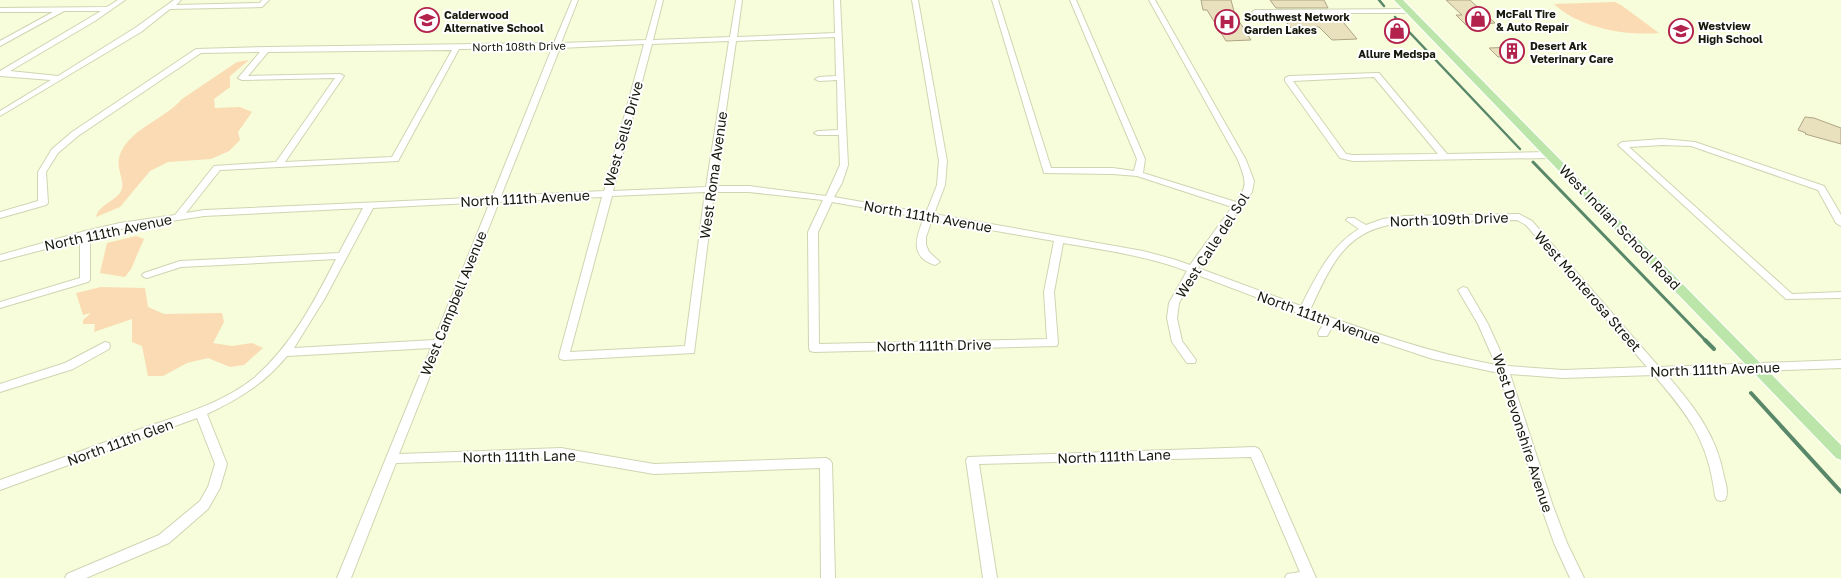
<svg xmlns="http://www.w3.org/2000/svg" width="1841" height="578" font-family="'Golos Text',sans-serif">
  <rect width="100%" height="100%" fill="#f7fdda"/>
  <!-- green -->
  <g fill="#fadbb3">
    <path d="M 1615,2 L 1621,5 L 1659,33 C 1626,36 1579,28 1554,4 Z"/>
    <path d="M 249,60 L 230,76 L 230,87 L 214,99 L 215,108 L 240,107 L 252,112 L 238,132 L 240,140 L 229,151 L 211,159 L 168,162 L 150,171 L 120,207 L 96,217 C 99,205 113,202 120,193 C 128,181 113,169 121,152 C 132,128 165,119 182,99 L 237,62 Z"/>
    <polygon points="136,236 144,239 131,269 125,277 100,273 107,243"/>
    <polygon points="101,287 145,288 148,307 164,314 222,313 224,322 213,343 232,346 252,343 263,348 244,365 230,367 208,358 187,363 163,376 148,376 142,346 132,342 132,319 94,332 95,324 83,324 83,320 91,313 83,315 76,293"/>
  </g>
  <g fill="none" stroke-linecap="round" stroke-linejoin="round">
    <!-- stream-far2 -->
    <g stroke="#588869" stroke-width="2.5">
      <polyline points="1379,0 1384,6"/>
      <polyline points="1395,17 1520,149"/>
    </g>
    <!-- stream-far1 -->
    <polyline stroke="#588869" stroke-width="3" points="1533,162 1706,341"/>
    <!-- stream -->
    <g stroke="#588869" stroke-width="4">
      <polyline points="1705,340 1714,349"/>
      <polyline points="1751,393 1841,492"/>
    </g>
  </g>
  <!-- building -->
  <g fill="#e9e0bd" stroke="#aea584">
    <polygon points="1201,0 1231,0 1235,15 1251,40 1226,41 1207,10 1203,10"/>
    <polygon points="1270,0 1324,0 1328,8 1276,8"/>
    <polygon points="1446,0 1470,0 1495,23 1466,25 1456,15 1462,15"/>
    <polygon points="1281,15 1332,15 1333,18 1339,17 1357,39 1332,40 1319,27 1291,28"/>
    <polygon points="1514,47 1524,56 1498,57 1489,48"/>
    <polygon points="1805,117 1814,118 1841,128 1841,144 1805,134 1806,133 1798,130"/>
  </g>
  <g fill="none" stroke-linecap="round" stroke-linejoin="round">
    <defs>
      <g id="minor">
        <polygon points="118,0 125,0 95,21 10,71 58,76 135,28 174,0 181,0 176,5 260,3 262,0 269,0 262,7 170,9 141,32 0,116 0,111 51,80 0,76 0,71 101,11 64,11 0,46 0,41 53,12 0,12 0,8 107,7"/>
        <path d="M 572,0 L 578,0 L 561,43 L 646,40 L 657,0 L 663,0 L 653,40 L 730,37 L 736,0 L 742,0 L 737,37 L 835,33 L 834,0 L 840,0 L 848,165 L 842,183 L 834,197 L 926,213 L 937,185 L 939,161 L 912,0 L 918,0 L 947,161 L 945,185 L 934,214 L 1143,251 L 1173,259 L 1190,265 L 1232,207 L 1137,176 L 1113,174 L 1044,173 L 992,0 L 998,0 L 1051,168 L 1113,168 L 1134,171 L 1137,159 L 1070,0 L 1076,0 L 1145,159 L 1143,173 L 1236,202 C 1249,185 1245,179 1238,160 L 1149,0 L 1155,0 L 1246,160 L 1254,181 L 1252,192 L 1198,268 L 1301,306 C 1316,277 1330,246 1359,229 L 1346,220 L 1348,218 L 1354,218 L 1366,225 L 1383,219 L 1405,216 L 1519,214 L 1532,221 L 1659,367 L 1841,360 L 1841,368 L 1666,374 C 1693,405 1717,435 1724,477 C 1726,484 1729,493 1725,500 L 1721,501 L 1717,500 L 1715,496 C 1708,440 1689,416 1654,375 L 1563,378 L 1510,374 L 1553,506 L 1567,543 L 1584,578 L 1570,578 L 1554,543 L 1541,506 L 1499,373 L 1433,359 L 1333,326 L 1327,336 L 1319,336 L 1318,333 L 1324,323 L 1195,274 L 1179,303 L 1177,318 L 1182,341 L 1196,360 L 1195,363 L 1187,363 L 1172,342 L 1167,318 L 1169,303 L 1187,271 C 1147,256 1105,250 1063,243 L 1054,292 L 1058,343 L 1057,346 L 814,352 L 810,351 L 809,348 L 808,232 L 823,200 L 749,192 L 714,192 L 694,353 L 564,360 L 560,359 L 559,356 L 602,197 L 499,202 L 399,454 L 561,448 L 654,464 L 826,458 L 830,460 L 832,463 L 835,578 L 821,578 L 820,468 L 654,474 L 561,458 L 396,463 L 351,578 L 337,578 L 431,348 L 287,356 C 265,383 239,399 207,414 L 227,464 L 220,488 L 208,509 L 169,543 L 86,578 L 65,578 L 67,574 L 159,535 L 200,501 L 208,487 L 215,464 L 197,418 L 0,490 L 0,480 C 48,463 96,446 143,428 C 181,415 223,403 254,378 C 291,346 314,302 336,259 L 181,267 L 147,278 L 144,277 L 142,275 L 144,273 L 180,261 L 339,253 L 363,208 L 204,216 L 120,229 L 90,237 L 90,280 L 88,282 L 0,308 L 0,302 L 80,278 L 80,240 L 0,261 L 0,255 L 85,231 L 120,223 L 175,215 L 214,166 L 276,162 L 335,78 L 242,80 L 238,78 L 260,52 L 201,53 L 78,136 L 58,153 L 46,172 L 48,203 L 46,205 L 0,218 L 0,212 L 38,201 L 38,172 L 52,149 L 72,132 L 196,49 L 267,47 L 554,43 ZM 835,37 L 836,76 L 819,77 L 815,79 L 819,81 L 837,80 L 838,130 L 818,131 L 814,133 L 818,135 L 839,135 L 840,165 L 826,196 L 749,186 L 715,186 L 736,41 ZM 729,41 L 706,187 L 613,191 L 652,44 ZM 644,44 L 604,191 L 501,196 L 560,48 ZM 552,48 L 492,197 L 204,210 L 186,213 L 220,170 L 398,161 L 459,49 ZM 452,50 L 392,157 L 285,162 L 344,76 L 340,74 L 248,76 L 268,52 ZM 705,192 L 685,346 L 570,352 L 612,196 ZM 490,202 L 434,340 L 294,348 L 325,298 L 373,208 ZM 832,202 L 924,218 C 916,237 909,257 935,265 L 940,262 L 929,252 L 926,245 L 926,237 L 932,220 L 1054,241 L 1044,292 L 1047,339 L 819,344 L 818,232 ZM 1517,220 L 1526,225 L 1647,367 L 1563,370 L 1507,366 L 1488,324 L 1467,288 L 1463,287 L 1458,290 L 1478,324 L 1496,365 C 1431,353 1371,332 1310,310 C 1320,289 1329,267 1344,250 C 1371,219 1411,222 1448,221 C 1471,221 1494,220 1517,220 Z"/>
        <polygon points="1255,10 1408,9 1411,11 1408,13 1253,13 1252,12"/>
        <path d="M 1376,73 L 1379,73 L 1447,154 L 1549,152 L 1553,155 L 1549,158 L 1353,161 L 1340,158 L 1285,81 L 1285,78 L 1289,76 ZM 1374,77 L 1438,154 L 1353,155 L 1346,154 L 1293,81 Z"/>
        <polygon points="1662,139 1695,142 1824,186 1841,215 1841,226 1836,223 1818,190 1691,146 1662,145 1629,147 1792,294 1841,292 1841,298 1786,299 1618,145 1622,142"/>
        <polygon points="105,342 109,343 110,346 109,349 73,369 0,392 0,384 65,363"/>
        <polygon points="1255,447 1259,449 1261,452 1316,578 1285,578 1287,574 1300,572 1251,457 979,464 997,578 983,578 966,460 968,457"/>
      </g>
      <polygon id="major" points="1394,0 1403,0 1841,445 1841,460 1836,458"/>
    </defs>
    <!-- minor casing -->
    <use href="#minor" stroke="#cfd5b2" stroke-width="2"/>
    <!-- major casing -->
    <use href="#major" stroke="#fff" stroke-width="2"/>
    <!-- minor -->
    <use href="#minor" fill="#fff" fill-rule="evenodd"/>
    <!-- major -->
    <use href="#major" fill="#bce6a9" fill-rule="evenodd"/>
  </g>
  <!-- icons -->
  <defs>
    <symbol id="shop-ring" viewBox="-11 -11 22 22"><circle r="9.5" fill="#fff" stroke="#b3224d" stroke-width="1.5"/><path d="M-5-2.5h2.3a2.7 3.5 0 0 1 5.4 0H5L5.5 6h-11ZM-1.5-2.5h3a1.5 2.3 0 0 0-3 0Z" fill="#b3224d"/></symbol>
    <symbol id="school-ring" viewBox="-11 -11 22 22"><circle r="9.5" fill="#fff" stroke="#b3224d" stroke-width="1.5"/><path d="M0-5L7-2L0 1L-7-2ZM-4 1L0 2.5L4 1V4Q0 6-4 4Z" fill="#b3224d"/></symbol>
    <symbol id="hospital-ring" viewBox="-11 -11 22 22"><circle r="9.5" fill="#fff" stroke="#b3224d" stroke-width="1.5"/><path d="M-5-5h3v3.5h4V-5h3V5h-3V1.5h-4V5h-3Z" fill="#b3224d"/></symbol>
    <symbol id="building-ring" viewBox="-11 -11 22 22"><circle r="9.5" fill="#fff" stroke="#b3224d" stroke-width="1.5"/><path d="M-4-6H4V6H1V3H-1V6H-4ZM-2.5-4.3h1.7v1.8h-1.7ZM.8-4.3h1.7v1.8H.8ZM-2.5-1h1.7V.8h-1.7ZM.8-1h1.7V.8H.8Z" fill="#b3224d"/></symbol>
  </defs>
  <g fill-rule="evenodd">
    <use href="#shop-ring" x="1464" y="5" width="28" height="28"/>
    <use href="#school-ring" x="413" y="6" width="28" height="28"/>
    <use href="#hospital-ring" x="1213" y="8" width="28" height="28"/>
    <use href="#shop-ring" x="1383" y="17" width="28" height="28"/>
    <use href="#school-ring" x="1667" y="17" width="28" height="28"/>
    <use href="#building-ring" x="1498" y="37" width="28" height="28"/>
  </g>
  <g text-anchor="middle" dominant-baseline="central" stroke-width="4" stroke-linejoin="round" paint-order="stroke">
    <!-- far-poi labels -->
    <g font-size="11" font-weight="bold" fill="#17190d" stroke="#fff" text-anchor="start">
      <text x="1496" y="13">McFall Tire<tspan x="1496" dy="13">&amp; Auto Repair</tspan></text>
      <text x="444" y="14">Calderwood<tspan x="444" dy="13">Alternative School</tspan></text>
      <text x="1244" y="16">Southwest Network<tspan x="1244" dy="13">Garden Lakes</tspan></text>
      <text x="1698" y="25">Westview<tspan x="1698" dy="13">High School</tspan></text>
      <text x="1530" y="45">Desert Ark<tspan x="1530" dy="13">Veterinary Care</tspan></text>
      <text x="1397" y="53" text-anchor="middle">Allure Medspa</text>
    </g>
    <!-- far-street labels -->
    <g font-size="11" fill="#17190d" stroke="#fff">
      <text transform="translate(519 46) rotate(-1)">North 108th Drive</text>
    </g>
    <!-- street labels -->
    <g font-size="14" fill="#17190d" stroke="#fff">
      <text transform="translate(623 134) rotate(-74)">West Sells Drive</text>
      <text transform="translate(713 175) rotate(-82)">West Roma Avenue</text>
      <text transform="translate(525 198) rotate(-3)">North 111th Avenue</text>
      <text transform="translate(928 216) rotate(10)">North 111th Avenue</text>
      <text transform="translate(1449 219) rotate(-2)">North 109th Drive</text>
      <text transform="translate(1620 227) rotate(46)">West Indian School Road</text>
      <text transform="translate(108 232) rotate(-12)">North 111th Avenue</text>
      <text transform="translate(1212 245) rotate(-57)">West Calle del Sol</text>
      <text transform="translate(1588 291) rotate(49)">West Monterosa Street</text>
      <text transform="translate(453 303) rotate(-68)">West Campbell Avenue</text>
      <text transform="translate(1319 317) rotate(20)">North 111th Avenue</text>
      <text transform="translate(934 345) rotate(-1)">North 111th Drive</text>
      <text transform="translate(1715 369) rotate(-2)">North 111th Avenue</text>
      <text transform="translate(1523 433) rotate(72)">West Devonshire Avenue</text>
      <text transform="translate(120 442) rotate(-20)">North 111th Glen</text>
      <text transform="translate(519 456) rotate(-1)">North 111th Lane</text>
      <text transform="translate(1114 456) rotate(-2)">North 111th Lane</text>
    </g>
  </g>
</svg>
